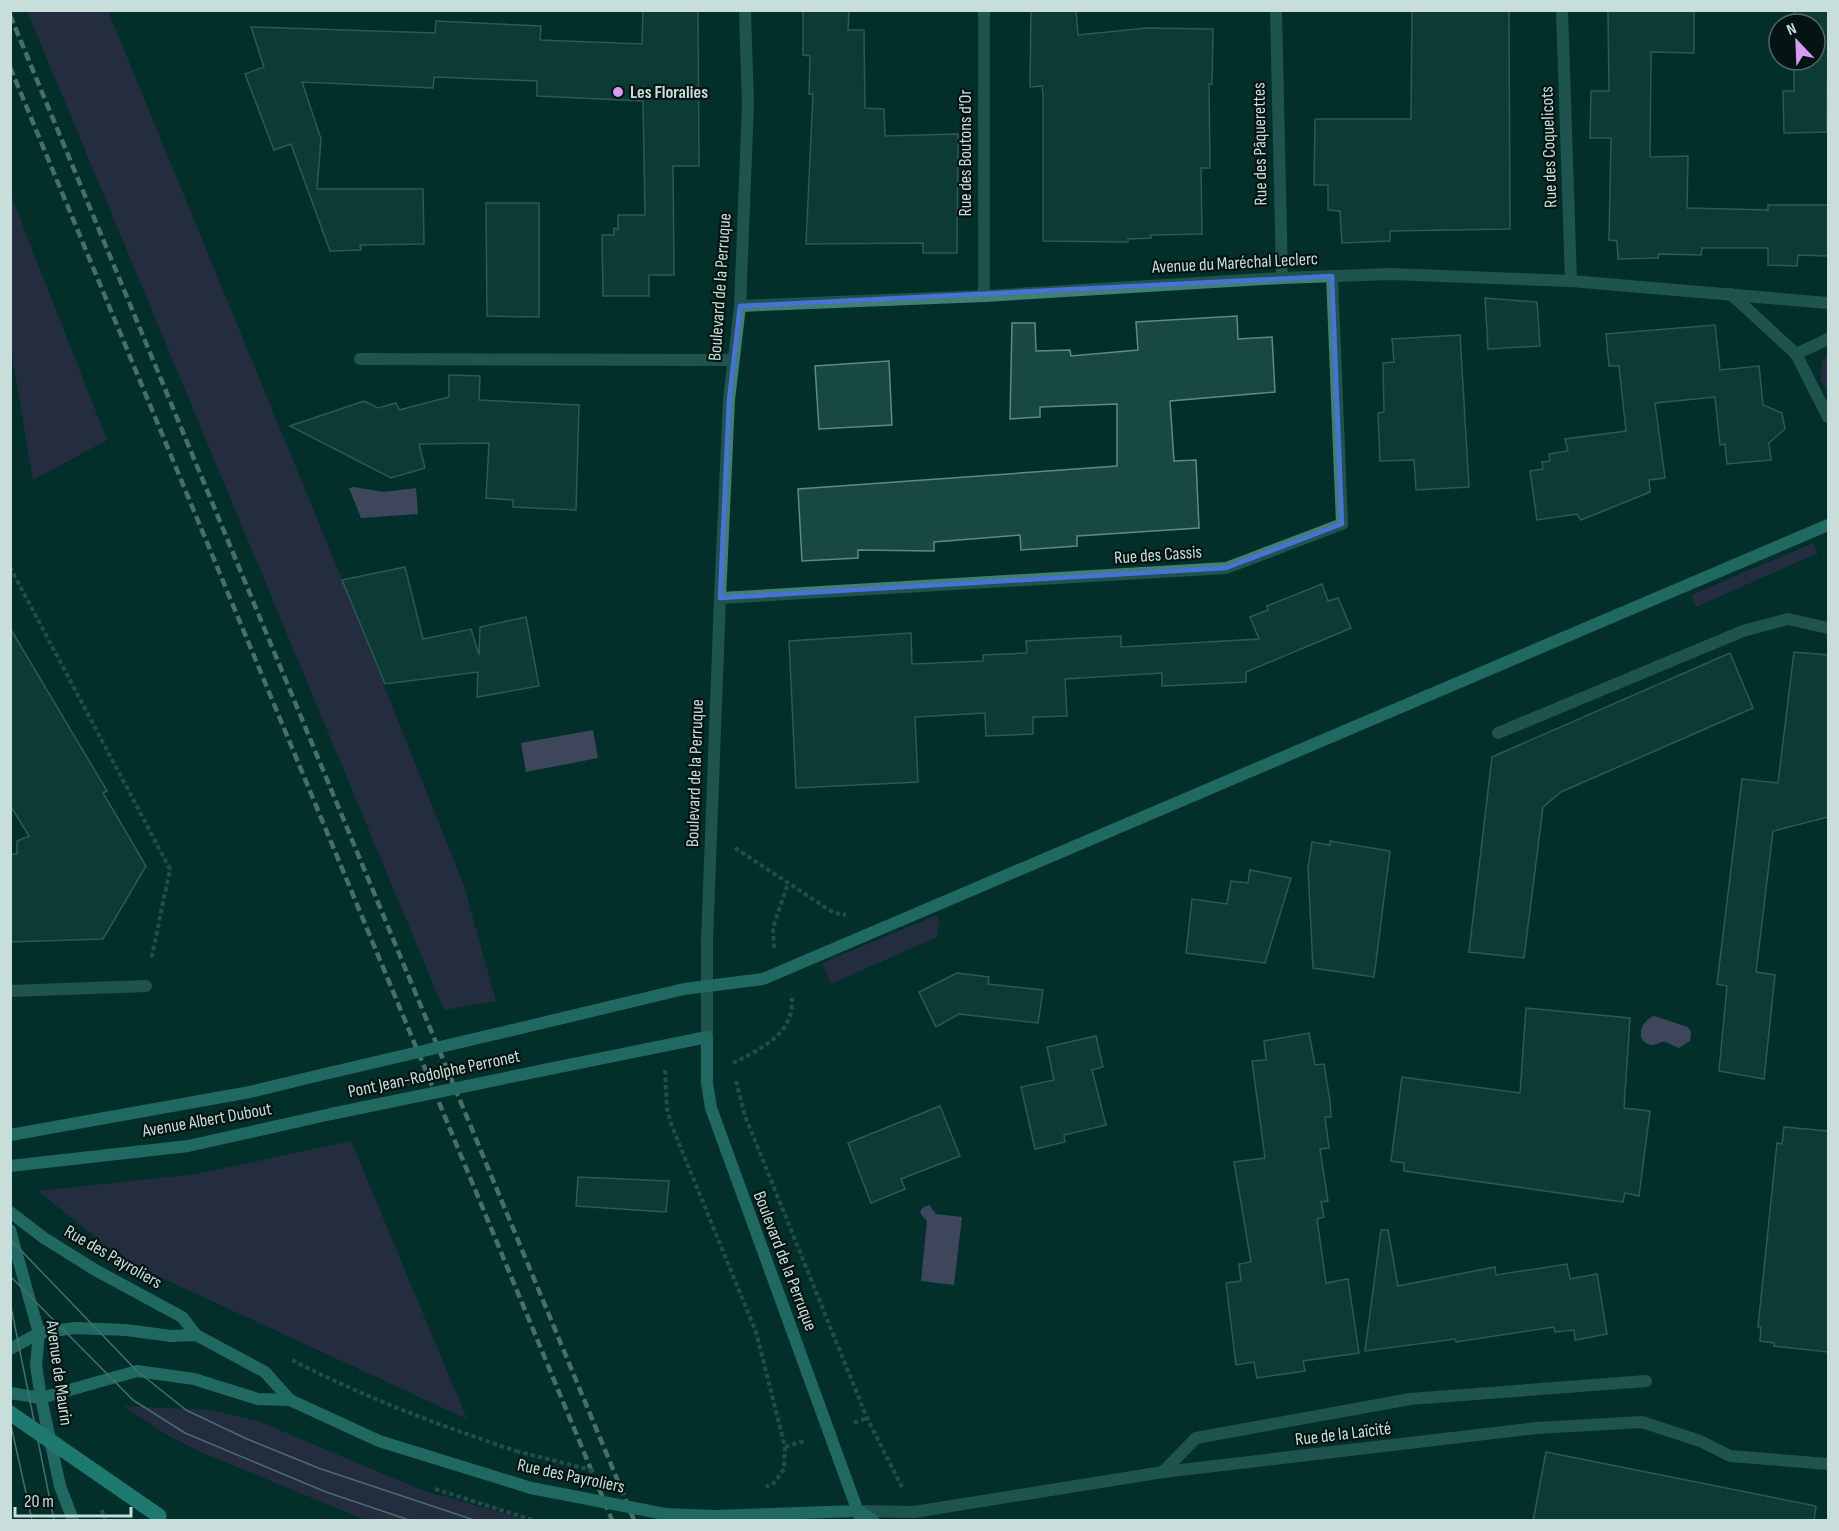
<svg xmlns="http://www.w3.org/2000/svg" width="1839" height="1531" font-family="'Sofia Sans Condensed',sans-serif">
  <rect width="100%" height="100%" fill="#032f2b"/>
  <!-- green -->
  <g fill="#4a2b57">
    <polygon points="27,11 108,11 339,572 464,886 496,1001 444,1010"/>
    <polygon points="10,193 107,440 33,480 11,348"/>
    <polygon points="1828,355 1828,394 1821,380 1822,362"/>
    <polygon points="1813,543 1818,553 1696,607 1691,595"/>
    <polygon points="937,915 939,921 937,937 831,984 822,963"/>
    <polygon points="351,1141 467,1419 125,1261 38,1191 197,1174"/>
    <polygon points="124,1406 210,1410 258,1421 419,1489 525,1520 366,1520 203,1453 169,1436"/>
  </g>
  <!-- water -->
  <g fill="#866295">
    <polygon points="354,487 384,492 416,488 418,514 361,518 349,488"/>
    <polygon points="593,730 598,758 526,772 521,743"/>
    <path d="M 1654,1016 L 1688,1027 L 1691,1032 L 1690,1041 L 1679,1048 C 1675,1047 1669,1043 1665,1042 C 1661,1041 1656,1046 1651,1045 C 1634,1041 1641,1020 1654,1016 Z"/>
    <polygon points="929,1205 936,1214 962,1217 954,1285 921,1281 927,1221 920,1213 922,1208"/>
  </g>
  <!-- building -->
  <g fill="#184842" stroke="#608983" stroke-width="1.5">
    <polygon points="643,10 698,10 699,166 673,166 674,275 649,275 649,296 603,296 602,235 614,235 614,228 618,229 618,215 645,215 643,101 537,96 537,81 434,77 433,88 302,82 321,139 317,189 423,189 424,244 360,245 361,250 330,251 291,144 274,150 245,74 264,67 251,27 435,33 436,21 541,26 540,40 642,44"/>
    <polygon points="803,10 849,10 848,30 864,30 865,108 884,109 885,136 958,134 957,253 923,253 923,243 806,244 813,94 809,94 810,56 803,55"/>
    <polygon points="1031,10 1076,10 1078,35 1147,28 1213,29 1212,84 1209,84 1210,168 1201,168 1202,234 1151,235 1151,238 1128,239 1128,242 1043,241 1043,94 1042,86 1030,87"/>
    <polygon points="1412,10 1509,10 1510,229 1390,231 1390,241 1342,243 1340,211 1328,210 1328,185 1314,185 1315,119 1411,119"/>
    <polygon points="1608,10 1694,10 1694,53 1651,52 1650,157 1688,156 1687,208 1768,210 1768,205 1828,205 1828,256 1798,255 1797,266 1768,265 1768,248 1702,248 1701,255 1659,254 1658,258 1618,259 1617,241 1609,240 1611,138 1590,138 1591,91 1609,91"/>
    <polygon points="1794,10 1828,10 1827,132 1784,133 1783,91 1794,91 1794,60 1815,60 1815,24 1794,24"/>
    <polygon points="486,203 539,203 539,317 487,316"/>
    <polygon points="1485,298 1537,302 1540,346 1488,349"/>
    <polygon points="1237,316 1238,339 1272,337 1275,392 1170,401 1174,461 1196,460 1199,528 1077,536 1077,546 1021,550 1020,535 934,542 934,551 858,550 858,558 802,561 798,489 1117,466 1117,404 1040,407 1040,417 1010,419 1012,323 1035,323 1036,351 1070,350 1071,356 1138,350 1136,322"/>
    <polygon points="1715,325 1720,370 1759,366 1763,405 1782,413 1785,429 1769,443 1771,460 1727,464 1725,444 1720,445 1715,397 1655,403 1665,478 1649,480 1650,492 1581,520 1577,514 1537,520 1530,471 1543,469 1542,462 1550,461 1549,454 1568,451 1565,439 1626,431 1619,366 1609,366 1606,334"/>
    <polygon points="1460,335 1469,487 1416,490 1414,460 1380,461 1378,413 1384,412 1383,363 1394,362 1392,339"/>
    <polygon points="889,361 892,425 819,429 815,366"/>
    <polygon points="449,375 480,376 479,400 579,405 576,510 513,507 513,500 486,498 489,443 419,444 425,468 391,478 290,426 364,401 378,408 396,403 399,410 449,397"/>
    <polygon points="405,567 423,639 471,629 479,655 480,627 526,617 539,686 477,697 478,672 385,684 342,580"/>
    <polygon points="1322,584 1328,601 1338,598 1351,628 1246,672 1246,682 1162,686 1162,673 1065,679 1067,716 1033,717 1033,734 986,736 985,713 915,717 918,782 796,788 789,641 911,633 912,664 983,661 983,655 1027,653 1026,641 1121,636 1121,647 1259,639 1250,617 1268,610 1267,606"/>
    <polygon points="10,628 107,791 103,793 146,866 103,939 10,942 10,854 17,854 17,841 29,836 10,805"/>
    <polygon points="1794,652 1828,655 1828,817 1773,831 1756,972 1775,975 1764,1079 1719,1071 1727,986 1717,984 1742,779 1778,783"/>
    <polygon points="1730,653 1753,708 1561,792 1543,807 1524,958 1469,952 1492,757"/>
    <polygon points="1330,841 1390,851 1374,977 1313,968 1308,868 1312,842 1330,845"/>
    <polygon points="1250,870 1291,878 1265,963 1186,953 1192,899 1227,904 1231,881 1248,883"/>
    <polygon points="957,973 989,977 988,984 1043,990 1038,1023 959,1014 936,1027 919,992"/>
    <polygon points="1526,1008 1630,1018 1624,1108 1650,1111 1639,1196 1625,1193 1623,1202 1608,1200 1404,1171 1404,1163 1391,1161 1402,1077 1520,1093"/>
    <polygon points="1309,1033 1315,1065 1324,1064 1330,1101 1331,1117 1325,1117 1329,1148 1320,1149 1328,1201 1321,1202 1324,1217 1317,1219 1326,1283 1348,1279 1359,1353 1303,1361 1305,1371 1257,1378 1254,1362 1236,1365 1226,1283 1241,1281 1239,1264 1251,1262 1234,1162 1265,1158 1252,1061 1266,1060 1264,1041"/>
    <polygon points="1096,1036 1103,1067 1092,1070 1106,1125 1064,1135 1065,1142 1035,1149 1021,1087 1054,1080 1047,1047"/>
    <polygon points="940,1106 960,1156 901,1179 905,1189 871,1203 848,1143"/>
    <polygon points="1784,1127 1828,1131 1828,1352 1774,1346 1774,1343 1760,1341 1761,1327 1758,1327 1777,1143 1782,1144"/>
    <polygon points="578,1177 669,1181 666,1212 576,1206"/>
    <polygon points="1381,1230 1388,1230 1398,1286 1495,1267 1496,1275 1567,1264 1570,1279 1597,1274 1607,1334 1575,1340 1574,1330 1555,1332 1554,1327 1456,1342 1455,1339 1365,1351"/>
    <polygon points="1546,1452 1816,1506 1814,1521 1533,1521"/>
  </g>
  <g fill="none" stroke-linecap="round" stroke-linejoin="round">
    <!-- path -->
    <g stroke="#4a6e6a" stroke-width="4" stroke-dasharray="4.5 3" stroke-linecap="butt">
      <polyline points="10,567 170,869 151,960"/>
      <polyline points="735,848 834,913 846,915"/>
      <polyline points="774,948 773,928 788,883"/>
      <path d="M 733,1063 C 761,1049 798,1032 791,994"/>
      <polyline points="665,1070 667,1109 671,1124 756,1332 785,1447 784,1469 774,1483 766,1487"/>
      <polyline points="736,1081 745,1116 867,1418 902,1487"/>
      <path d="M 292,1360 C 364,1397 438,1425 516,1451"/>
      <polyline points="854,1423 867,1418"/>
      <polyline points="785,1447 804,1441"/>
      <polyline points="435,1489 532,1520"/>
      <polyline points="102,1510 105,1520"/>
    </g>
    <!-- lane -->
    <g stroke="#407e76" stroke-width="12">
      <polyline points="360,359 733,360"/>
      <polyline points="1498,733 1743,631 1788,619 1828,628"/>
      <polyline points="10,991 146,986"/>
      <polyline points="1163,1472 1196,1438 1410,1399 1646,1381"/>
    </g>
    <!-- street -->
    <g stroke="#407e76" stroke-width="12">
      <polyline points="1276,10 1282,278"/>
      <polyline points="1562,10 1571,281"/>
      <polyline points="1731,294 1796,354 1828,417"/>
      <polyline points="984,296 984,10"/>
      <polyline points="740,306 984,296 1282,278 1391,274 1571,281 1828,303"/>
      <polyline points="1796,354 1828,339"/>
      <polyline points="720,598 1226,568 1342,524 1332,276"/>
      <polyline points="707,1037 707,941 720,598 729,400 740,306 748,105 745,10"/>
      <polyline points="858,1511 914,1512 1163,1472 1537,1428 1642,1422 1700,1441 1730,1456 1828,1464"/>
    </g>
    <!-- secondary -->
    <g stroke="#43afa2" stroke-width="12">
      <polyline points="521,1028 684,989 763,979 1828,525"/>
      <polyline points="544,1070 707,1037 707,1083 711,1108 861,1520"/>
      <polyline points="10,1135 250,1092 316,1076"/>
      <polyline points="10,1166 188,1146 331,1114"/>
      <polyline points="10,1212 44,1238 97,1271 182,1317 196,1335"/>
      <polyline points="10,1230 39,1333 36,1365 41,1398 60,1486 73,1520"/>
      <polyline points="10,1349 39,1333 75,1328 126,1330 171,1336 196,1335 265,1372 290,1400"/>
      <polyline points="10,1393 41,1398 137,1371 194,1379 258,1399 290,1400 379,1441 531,1488"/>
      <polyline points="858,1511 873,1520"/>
      <polyline points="665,1514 714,1516 858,1511"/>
    </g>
    <!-- tram -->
    <g stroke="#9db8b4" stroke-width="1.5">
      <polyline points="10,1239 137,1371 186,1410 247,1439 321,1469 474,1520"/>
      <polyline points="10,1276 133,1400 185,1433 326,1492 409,1520"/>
      <polyline points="10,1302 54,1520"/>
      <polyline points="10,1421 32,1520"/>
    </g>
    <!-- rail -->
    <g stroke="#9db8b4" stroke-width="4.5" stroke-dasharray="9 4.5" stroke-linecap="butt">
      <polyline points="10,15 634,1520"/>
      <polyline points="10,67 612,1520"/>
    </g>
    <!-- path-bridge -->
    <polyline stroke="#4a6e6a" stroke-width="4" stroke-dasharray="4.5 3" stroke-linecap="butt" points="516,1451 595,1471"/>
    <!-- secondary-bridge -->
    <g stroke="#43afa2" stroke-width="12">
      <polyline points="316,1076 521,1028"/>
      <polyline points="331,1114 544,1070"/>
      <polyline points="531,1488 665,1514"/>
    </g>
    <!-- primary-bridge -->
    <polyline stroke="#3fd5c5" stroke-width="15" points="10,1413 159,1516"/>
  </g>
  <!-- marked area -->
  <path d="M0 0H1839V1531H0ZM 1332,276 L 1342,524 L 1226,568 L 720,598 L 729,400 L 740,306 Z" fill="#032f2b" fill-opacity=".55" fill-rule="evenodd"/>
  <path fill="none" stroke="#4872d8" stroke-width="4.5" stroke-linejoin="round" d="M 1332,276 L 1342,524 L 1226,568 L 720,598 L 729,400 L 740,306 Z"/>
  <!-- markers -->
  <circle fill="#da9af6" stroke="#041412" stroke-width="2" cx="618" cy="92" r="6"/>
  <g text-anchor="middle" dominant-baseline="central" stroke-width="4.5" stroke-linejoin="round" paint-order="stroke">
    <!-- poi labels -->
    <g font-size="18" font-weight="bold" fill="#c8deda" stroke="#041412" text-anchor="start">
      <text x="630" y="92">Les Floralies</text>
    </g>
    <!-- street labels -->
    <g font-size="18" fill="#c8deda" stroke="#041412">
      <text transform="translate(1260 144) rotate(-91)">Rue des Pâquerettes</text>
      <text transform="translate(1549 147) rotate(-92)">Rue des Coquelicots</text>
      <text transform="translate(965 153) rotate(-90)">Rue des Boutons d'Or</text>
      <text transform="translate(1235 263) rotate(-3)">Avenue du Maréchal Leclerc</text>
      <text transform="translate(720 287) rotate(-86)">Boulevard de la Perruque</text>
      <text transform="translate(1158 555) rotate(-4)">Rue des Cassis</text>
      <text transform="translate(695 773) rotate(-88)">Boulevard de la Perruque</text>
      <text transform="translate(434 1074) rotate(-12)">Pont Jean-Rodolphe Perronet</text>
      <text transform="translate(207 1120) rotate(-10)">Avenue Albert Dubout</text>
      <text transform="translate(113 1257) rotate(30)">Rue des Payroliers</text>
      <text transform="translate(785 1261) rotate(69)">Boulevard de la Perruque</text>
      <text transform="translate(59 1373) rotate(82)">Avenue de Maurin</text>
      <text transform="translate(1343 1434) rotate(-7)">Rue de la Laïcité</text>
      <text transform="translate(571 1476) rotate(12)">Rue des Payroliers</text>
    </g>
  </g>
  <!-- border -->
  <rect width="1839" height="1531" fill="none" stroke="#c8deda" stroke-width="24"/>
  <!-- north arrow -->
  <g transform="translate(1797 42) rotate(337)"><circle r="28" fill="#041412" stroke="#526562" stroke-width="1.5"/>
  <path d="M0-4.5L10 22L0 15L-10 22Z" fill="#da9af6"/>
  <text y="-9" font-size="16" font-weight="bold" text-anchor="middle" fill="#c8deda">N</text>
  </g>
  <!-- scale -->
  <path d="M15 1507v9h116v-9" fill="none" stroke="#c8deda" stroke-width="3"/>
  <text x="24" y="1507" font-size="18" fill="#c8deda" stroke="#041412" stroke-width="4.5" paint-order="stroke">20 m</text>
</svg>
